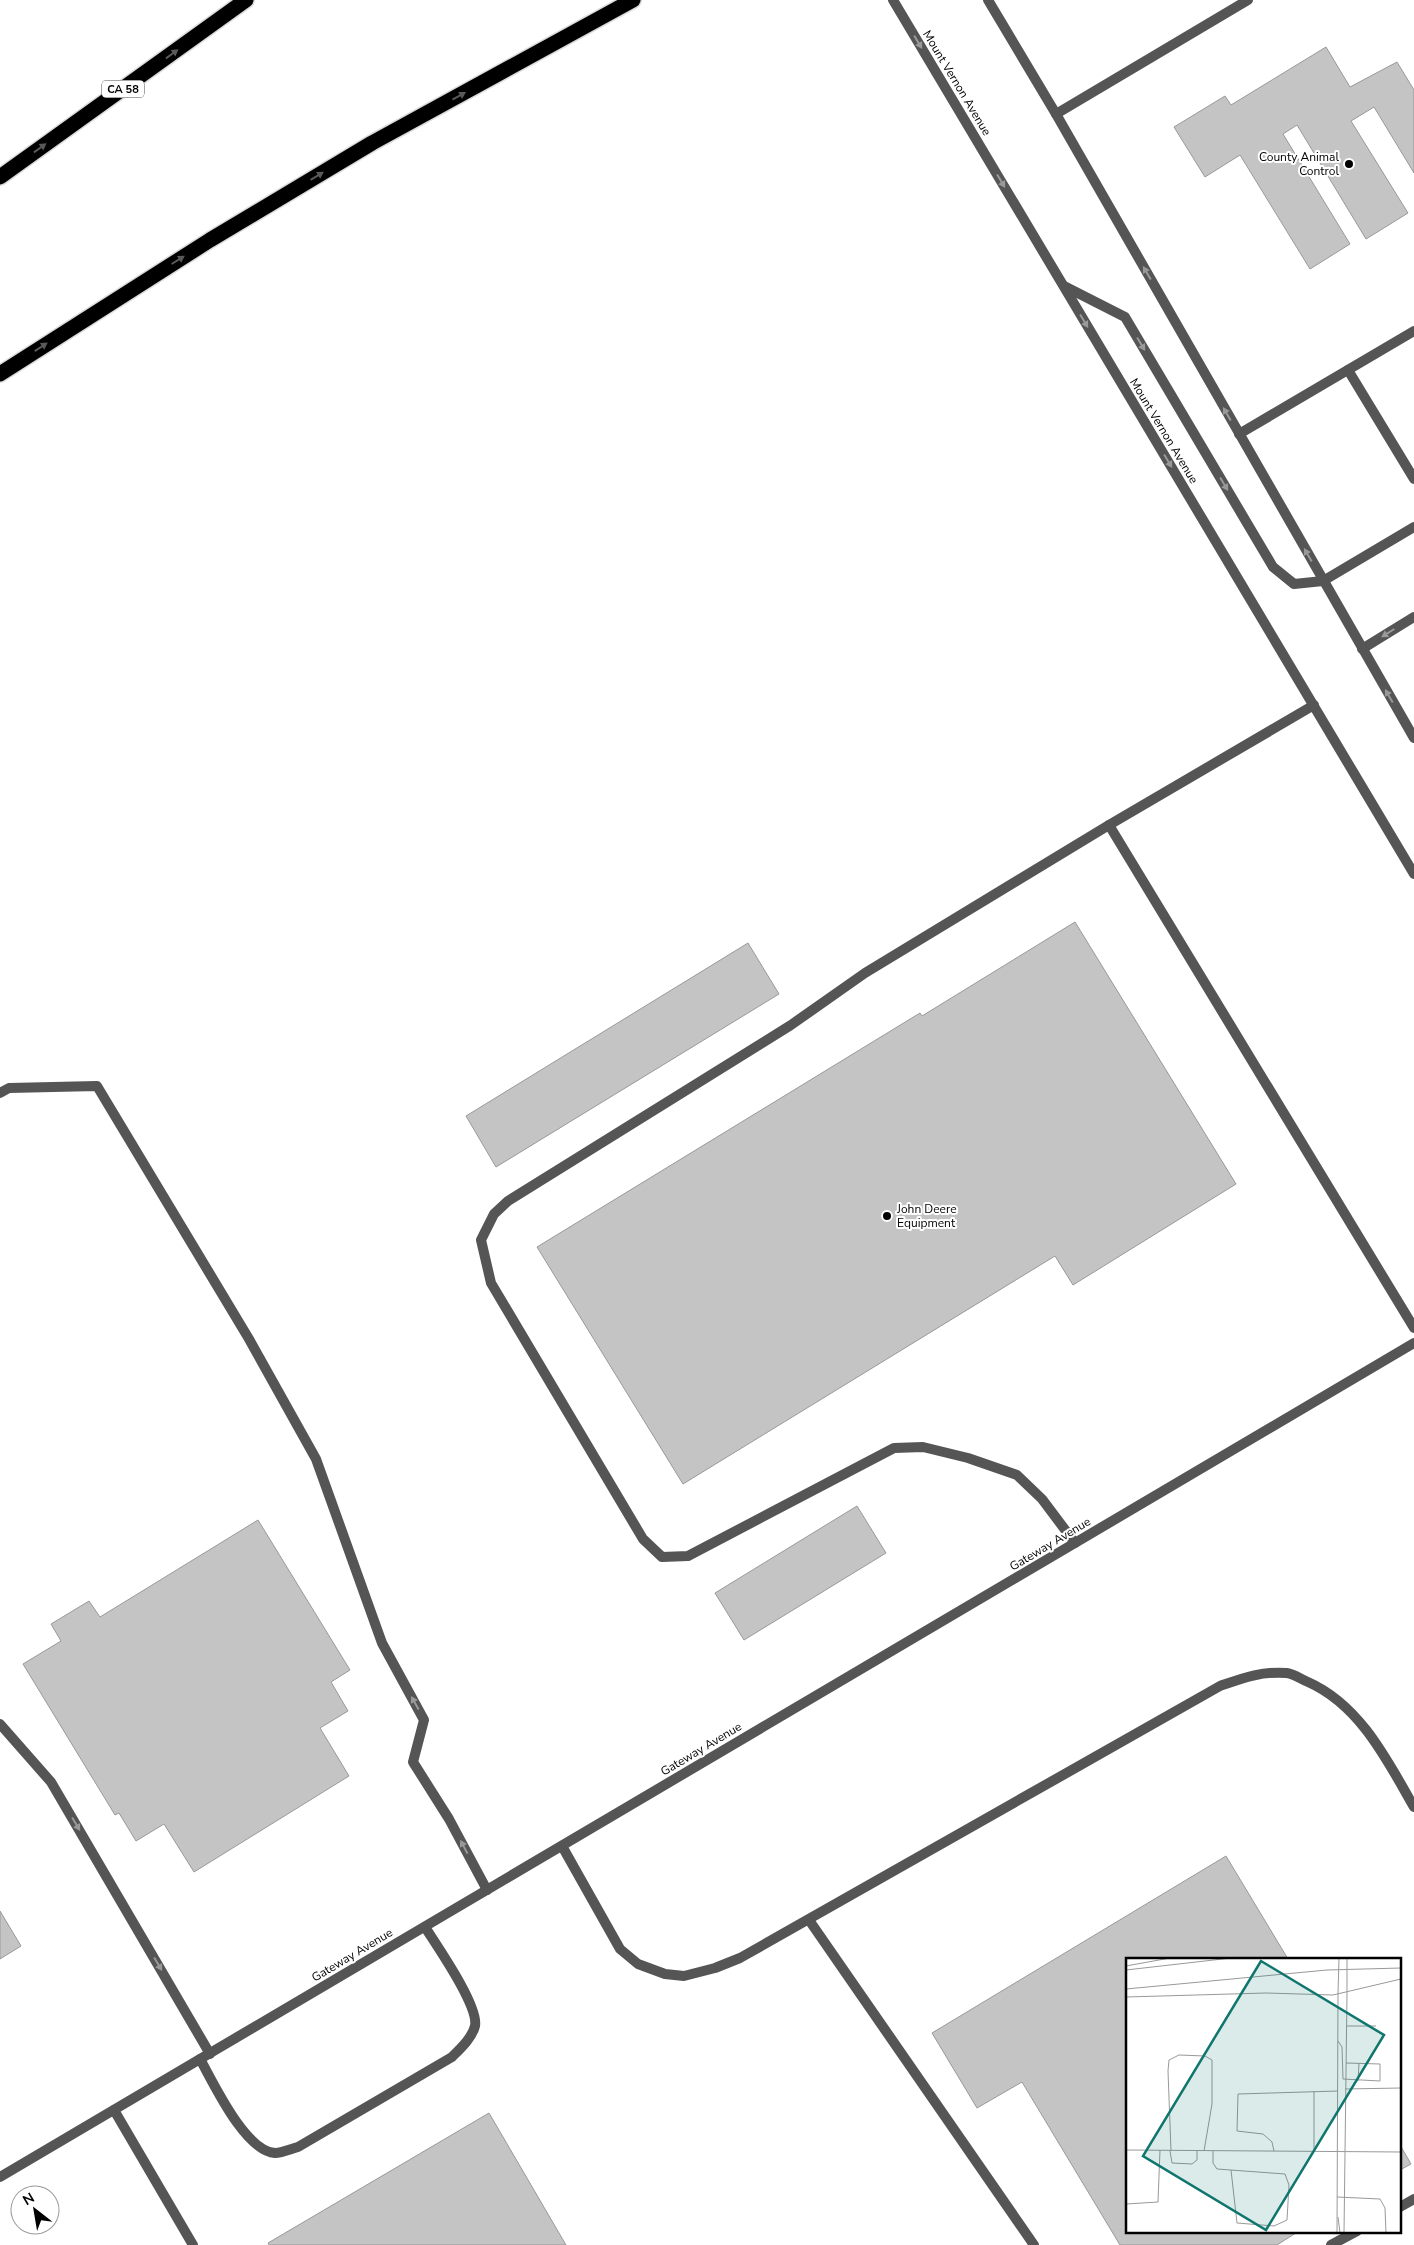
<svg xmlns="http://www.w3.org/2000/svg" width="1414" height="2245" font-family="'Nunito Sans',sans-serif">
  <rect width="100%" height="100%" fill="#fff"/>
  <!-- building -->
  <g fill="#c4c4c4" stroke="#999">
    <polygon points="1326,47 1350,87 1397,62 1414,90 1414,173 1374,107 1351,121 1408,213 1366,239 1297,125 1283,134 1350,244 1310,269 1240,155 1205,177 1174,127 1225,96 1231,105"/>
    <polygon points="1075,922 1236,1184 1073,1285 1055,1256 683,1484 537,1247 920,1013 922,1016"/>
    <polygon points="748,943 779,994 496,1167 466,1116"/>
    <polygon points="857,1506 886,1553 744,1640 715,1593"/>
    <polygon points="258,1520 350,1670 331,1682 348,1711 320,1728 349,1776 194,1872 164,1824 136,1841 119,1813 115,1815 23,1664 61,1641 51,1624 89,1601 100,1617"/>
    <polygon points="1226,1856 1288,1959 1128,1959 1128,2231 1299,2231 1277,2245 1120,2245 1022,2082 977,2108 932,2033"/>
    <polygon points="0,1911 21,1946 0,1959"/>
    <polygon points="489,2113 566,2245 269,2245 268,2243"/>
    <polygon points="1400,2145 1411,2164 1400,2170"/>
  </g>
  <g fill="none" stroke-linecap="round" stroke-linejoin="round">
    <defs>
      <g id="motorway">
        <polyline points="0,177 246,0"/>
        <polyline points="0,374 210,240 372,143 633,0"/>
      </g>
    </defs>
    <!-- motorway casing -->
    <use href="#motorway" stroke="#dbdbdb" stroke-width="18"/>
    <!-- service -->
    <g stroke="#555" stroke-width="10">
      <polyline points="1056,114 1248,0"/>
      <polyline points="1348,370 1414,479"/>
      <polyline points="1239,434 1414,331"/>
      <polyline points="1323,581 1414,527"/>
      <polyline points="1362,649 1414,617"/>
      <polyline points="1109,825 1414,1328"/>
      <polyline points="0,1093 9,1088 97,1086 249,1339 316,1459 382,1643 424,1720 413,1762 449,1819 487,1890"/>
      <polyline points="1075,1543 1042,1499 1017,1475 968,1458 923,1447 894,1448 688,1556 662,1557 643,1539 491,1283 481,1240 494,1214 508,1201 791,1025 865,973 1109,825 1314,705"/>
      <polyline points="0,1724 51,1782 210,2054"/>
      <path d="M 562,1846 L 620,1949 L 638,1964 L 665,1974 L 684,1976 L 715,1968 L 740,1958 L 1220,1686 C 1243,1678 1261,1671 1287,1673 C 1294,1674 1301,1679 1308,1682 C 1360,1705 1387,1760 1414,1807"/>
      <polyline points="809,1920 1034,2245"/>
      <path d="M 200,2059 C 214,2084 245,2151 275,2153 C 282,2153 291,2149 298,2147 L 452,2057 C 460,2049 472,2038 475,2026 C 479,2006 437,1946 425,1927"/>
      <polyline points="114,2110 193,2245"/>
      <polyline points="1400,2207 1414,2199"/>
      <polyline points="1331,2245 1357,2231"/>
    </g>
    <!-- minor -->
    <polyline stroke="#555" stroke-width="10" points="0,2177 1414,1343"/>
    <!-- tertiary -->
    <g stroke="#555" stroke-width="10">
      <polyline points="893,0 1414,874"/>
      <polyline points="988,0 1056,114 1414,738"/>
      <polyline points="1064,286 1125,317 1273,567 1294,584 1323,581"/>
    </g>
    <!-- motorway -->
    <use href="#motorway" stroke="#000" stroke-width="15"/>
  </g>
  <!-- one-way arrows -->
  <defs><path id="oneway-solid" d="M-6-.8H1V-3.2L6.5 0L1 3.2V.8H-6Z" transform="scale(1.25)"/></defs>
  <g fill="#999">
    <use href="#oneway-solid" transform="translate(918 42) rotate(59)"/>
    <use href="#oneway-solid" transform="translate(1001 181) rotate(59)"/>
    <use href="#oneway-solid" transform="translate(1147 273) rotate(-120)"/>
    <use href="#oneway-solid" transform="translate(1084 321) rotate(59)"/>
    <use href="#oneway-solid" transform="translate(1141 344) rotate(59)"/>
    <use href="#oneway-solid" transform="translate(1227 414) rotate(-120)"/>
    <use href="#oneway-solid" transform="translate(1168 461) rotate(59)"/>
    <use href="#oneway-solid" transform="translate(1224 484) rotate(59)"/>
    <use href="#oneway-solid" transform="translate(1308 555) rotate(-120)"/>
    <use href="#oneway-solid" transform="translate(1388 633) rotate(148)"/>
    <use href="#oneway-solid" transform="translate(1389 696) rotate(-120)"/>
    <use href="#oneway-solid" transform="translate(415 1703) rotate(-119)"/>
    <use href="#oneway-solid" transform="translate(76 1824) rotate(59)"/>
    <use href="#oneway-solid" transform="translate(464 1847) rotate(-118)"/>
    <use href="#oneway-solid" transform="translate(158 1964) rotate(59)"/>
  </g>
  <g fill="#595959">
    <use href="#oneway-solid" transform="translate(172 54) rotate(-36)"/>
    <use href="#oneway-solid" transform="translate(459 96) rotate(-29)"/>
    <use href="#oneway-solid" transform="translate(40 148) rotate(-36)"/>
    <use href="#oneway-solid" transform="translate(317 176) rotate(-31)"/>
    <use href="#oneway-solid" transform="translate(178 260) rotate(-32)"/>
    <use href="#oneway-solid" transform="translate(41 347) rotate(-33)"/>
  </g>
  <!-- markers -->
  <g fill="#000" stroke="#fff" stroke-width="2">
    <circle cx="1349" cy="164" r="5"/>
    <circle cx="887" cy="1216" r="5"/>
  </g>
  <g text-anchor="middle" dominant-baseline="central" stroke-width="4" stroke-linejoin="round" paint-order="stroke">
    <!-- shield labels -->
    <rect fill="#fff" stroke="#4c4c4c" stroke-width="1" x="102" y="80.5" width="42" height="17" rx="4"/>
    <g font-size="11" font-weight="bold" fill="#000">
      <text x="123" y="89">CA 58</text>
    </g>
    <!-- street labels -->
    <g font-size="12" fill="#000" stroke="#fff">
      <text transform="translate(957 83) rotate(59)">Mount Vernon Avenue</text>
      <text transform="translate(1164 431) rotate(59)">Mount Vernon Avenue</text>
      <text transform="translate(1050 1544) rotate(-31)">Gateway Avenue</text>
      <text transform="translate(701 1749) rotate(-31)">Gateway Avenue</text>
      <text transform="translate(352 1955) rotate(-31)">Gateway Avenue</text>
    </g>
    <!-- poi labels -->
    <g font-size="12" fill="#000" stroke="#fff" text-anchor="end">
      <text x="1339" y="157">County Animal<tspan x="1339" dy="14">Control</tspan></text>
      <text x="897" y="1209" text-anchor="start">John Deere<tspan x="897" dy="14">Equipment</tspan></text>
    </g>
  </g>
  <!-- overview -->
  <g transform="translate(1126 1958)">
    <rect width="275" height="275" fill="#fff"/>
    <path fill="none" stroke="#999" stroke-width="1" d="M 0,8 L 44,0M 0,12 L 105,0M 0,31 L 201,12 L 275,10M 221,35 L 221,0M 212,36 L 213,0M 0,39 L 140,35 L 207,37 L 275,21M 221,68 L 250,68M 212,83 L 216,89 L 217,121 L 254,123 L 254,106 L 220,105M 232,123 L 233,105M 219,131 L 275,130M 188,133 L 188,194M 0,192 L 275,194M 44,193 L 46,205 L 66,206 L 71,202 L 71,193M 45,193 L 42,113 L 43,102 L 53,97 L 79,98 L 86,102 L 86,146 L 78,193M 87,193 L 87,205 L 91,211 L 159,216 L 163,227 L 161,262 L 148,268 L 111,265 L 105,212M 148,193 L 146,184 L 137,176 L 111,173 L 112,136 L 212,133M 211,239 L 254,241 L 259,250 L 260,275M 0,246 L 32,244 L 34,192M 212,259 L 214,275M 211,275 L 212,36M 218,275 L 221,35"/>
    <path fill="#0f766e" fill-opacity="0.15" stroke="#0f766e" stroke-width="2.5" d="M 135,3 L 258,77 L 140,272 L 17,198 Z"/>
    <rect width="275" height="275" fill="none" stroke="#000" stroke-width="2.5"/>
  </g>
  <!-- north arrow -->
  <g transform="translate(35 2210) rotate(329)"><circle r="24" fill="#ffffff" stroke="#999999"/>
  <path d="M0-4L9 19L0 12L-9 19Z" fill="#000000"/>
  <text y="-8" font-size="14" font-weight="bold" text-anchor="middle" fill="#000000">N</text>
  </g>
</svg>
